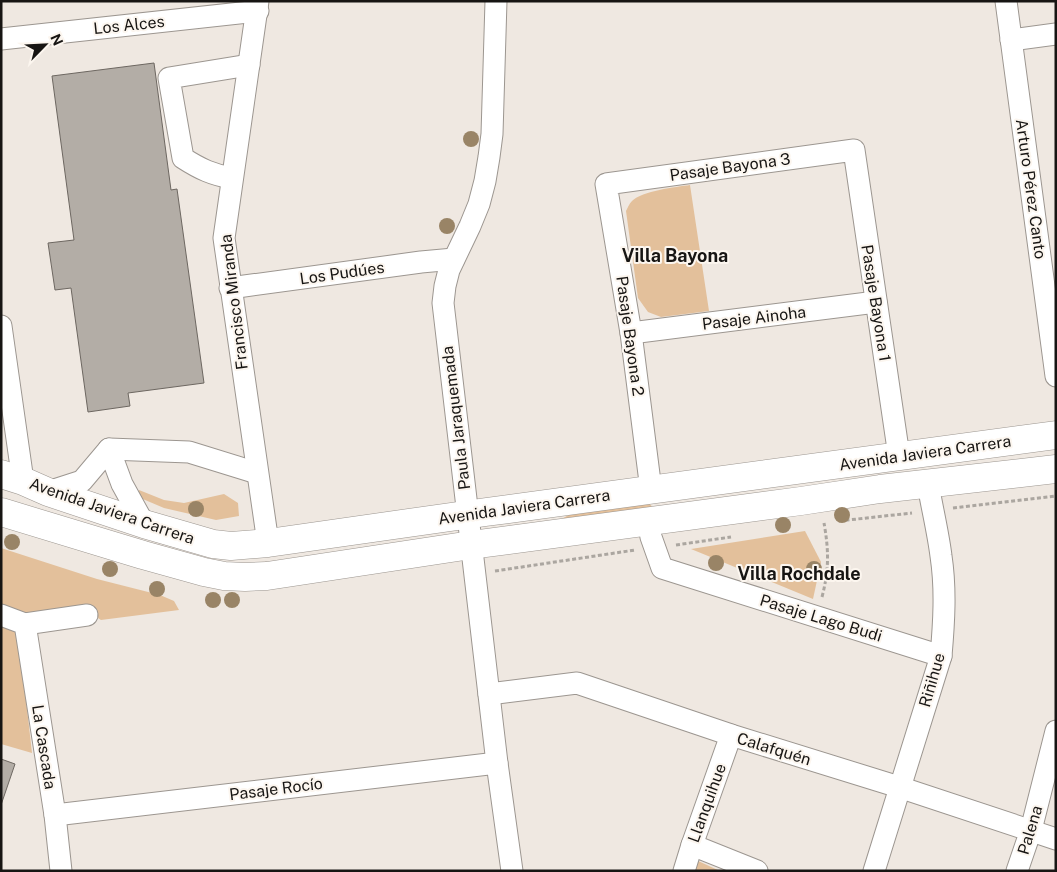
<svg xmlns="http://www.w3.org/2000/svg" width="1057" height="872" font-family="'Public Sans',sans-serif">
  <rect width="100%" height="100%" fill="#efe8e1"/>
  <!-- green -->
  <g fill="#e3c09b">
    <path d="M 690,185 L 709,311 L 661,317 L 648,312 L 638,298 L 626,211 C 628,207 629,204 632,201 C 642,191 676,187 690,185 Z"/>
    <polygon points="139,490 164,500 184,503 224,494 238,503 239,516 216,520 164,508 138,497"/>
    <polygon points="645,499 657,512 548,526 582,508"/>
    <polygon points="805,531 821,562 813,599 691,549"/>
    <polygon points="1,548 97,579 160,595 174,601 179,610 101,620 84,609 25,618 1,609"/>
    <polygon points="1,623 18,629 32,753 1,744"/>
    <polygon points="696,860 720,871 692,871"/>
  </g>
  <!-- building -->
  <g fill="#b3ada6" stroke="#6d6761">
    <polygon points="154,63 171,190 177,189 204,383 128,393 130,406 88,412 71,288 55,290 48,243 74,240 52,76"/>
    <polygon points="1,759 15,764 1,805"/>
  </g>
  <g fill="none" stroke-linecap="round" stroke-linejoin="round">
    <defs>
      <g id="minor">
        <polyline points="258,1 224,238 268,543"/>
        <polyline points="496,1 492,134 489,157 485,181 479,204 470,226 449,270 445,286 443,303 497,763 512,871"/>
        <polyline points="1006,1 1056,376"/>
        <polyline points="1,39 258,11"/>
        <polyline points="1011,40 1056,34"/>
        <path d="M 232,178 C 213,175 200,169 183,158 L 169,78 L 249,65"/>
        <polyline points="230,288 421,262 454,259"/>
        <polyline points="1,326 23,481"/>
        <polyline points="631,333 876,302"/>
        <polyline points="109,449 189,452 257,473"/>
        <polyline points="651,490 631,333 606,184 854,150 899,456"/>
        <polyline points="48,492 82,481 109,449 122,484 144,524"/>
        <polyline points="648,521 651,537 662,568 941,656"/>
        <polyline points="1,615 25,624 55,815 61,871"/>
        <polyline points="25,624 87,615"/>
        <polyline points="489,694 577,683 731,735 899,787 1056,839"/>
        <polyline points="55,815 497,763"/>
        <polyline points="692,845 757,871"/>
        <polyline points="684,871 692,845 731,735"/>
        <path d="M 874,871 L 941,656 C 944,622 946,589 941,556 C 938,532 932,508 928,484"/>
        <polyline points="1017,871 1031,830 1056,731"/>
      </g>
      <g id="major">
        <polyline points="1,474 23,481 48,492 144,524 213,544 231,546 268,543 486,512 1056,435"/>
        <polyline points="1,512 143,555 204,572 224,576 245,577 267,576 471,545 801,501 880,489 1056,469"/>
      </g>
    </defs>
    <!-- minor casing -->
    <use href="#minor" stroke="#9c9690" stroke-width="23"/>
    <!-- major casing -->
    <use href="#major" stroke="#9c9690" stroke-width="29"/>
    <!-- path -->
    <g stroke="#aba6a0" stroke-width="3" stroke-dasharray="4 2.5" stroke-linecap="butt">
      <polyline points="953,508 1056,496"/>
      <polyline points="839,521 912,513"/>
      <polyline points="676,545 731,537"/>
      <polyline points="495,571 635,550"/>
      <path d="M 822,597 C 829,570 829,551 824,523"/>
    </g>
    <!-- minor -->
    <use href="#minor" stroke="#fff" stroke-width="21"/>
    <!-- major -->
    <use href="#major" stroke="#fff" stroke-width="28"/>
  </g>
  <!-- trees -->
  <g fill="#998466">
    <circle cx="471" cy="139" r="8"/>
    <circle cx="447" cy="226" r="8"/>
    <circle cx="196" cy="509" r="8"/>
    <circle cx="842" cy="515" r="8"/>
    <circle cx="783" cy="525" r="8"/>
    <circle cx="12" cy="542" r="8"/>
    <circle cx="716" cy="563" r="8"/>
    <circle cx="110" cy="569" r="8"/>
    <circle cx="814" cy="569" r="8"/>
    <circle cx="157" cy="589" r="8"/>
    <circle cx="213" cy="600" r="8"/>
    <circle cx="232" cy="600" r="8"/>
  </g>
  <g text-anchor="middle" dominant-baseline="central" stroke-width="4" stroke-linejoin="round" paint-order="stroke">
    <!-- street labels -->
    <g font-size="16" fill="#171513" stroke="#fcf6ef">
      <text transform="translate(129 25) rotate(-6)">Los Alces</text>
      <text transform="translate(730 167) rotate(-8)">Pasaje Bayona 3</text>
      <text transform="translate(1031 189) rotate(82)">Arturo Pérez Canto</text>
      <text transform="translate(342 273) rotate(-8)">Los Pudúes</text>
      <text transform="translate(234 302) rotate(-97)">Francisco Miranda</text>
      <text transform="translate(876 303) rotate(81)">Pasaje Bayona 1</text>
      <text transform="translate(754 318) rotate(-7)">Pasaje Ainoha</text>
      <text transform="translate(630 336) rotate(82)">Pasaje Bayona 2</text>
      <text transform="translate(456 418) rotate(-97)">Paula Jaraquemada</text>
      <text transform="translate(925 453) rotate(-8)">Avenida Javiera Carrera</text>
      <text transform="translate(524 507) rotate(-8)">Avenida Javiera Carrera</text>
      <text transform="translate(112 511) rotate(19)">Avenida Javiera Carrera</text>
      <text transform="translate(821 618) rotate(17)">Pasaje Lago Budi</text>
      <text transform="translate(932 680) rotate(-74)">Riñihue</text>
      <text transform="translate(44 747) rotate(81)">La Cascada</text>
      <text transform="translate(774 749) rotate(17)">Calafquén</text>
      <text transform="translate(276 789) rotate(-7)">Pasaje Rocío</text>
      <text transform="translate(707 803) rotate(-70)">Llanquihue</text>
      <text transform="translate(1030 830) rotate(-73)">Palena</text>
    </g>
    <!-- neighbourhood labels -->
    <g font-size="18" font-weight="bold" fill="#171513" stroke="#fcf6ef">
      <text x="675" y="255">Villa Bayona</text>
      <text x="799" y="573">Villa Rochdale</text>
    </g>
  </g>
  <!-- border -->
  <rect width="1057" height="872" fill="none" stroke="#171513" stroke-width="5"/>
  <!-- north arrow -->
  <g transform="translate(45 45) rotate(66)" stroke="#fcf6ef" stroke-width="4" paint-order="stroke">
  <path d="M0-4L9 19L0 12L-9 19Z" fill="#171513"/>
  <text y="-8" font-size="14" font-weight="bold" text-anchor="middle" fill="#171513">N</text>
  </g>
</svg>
